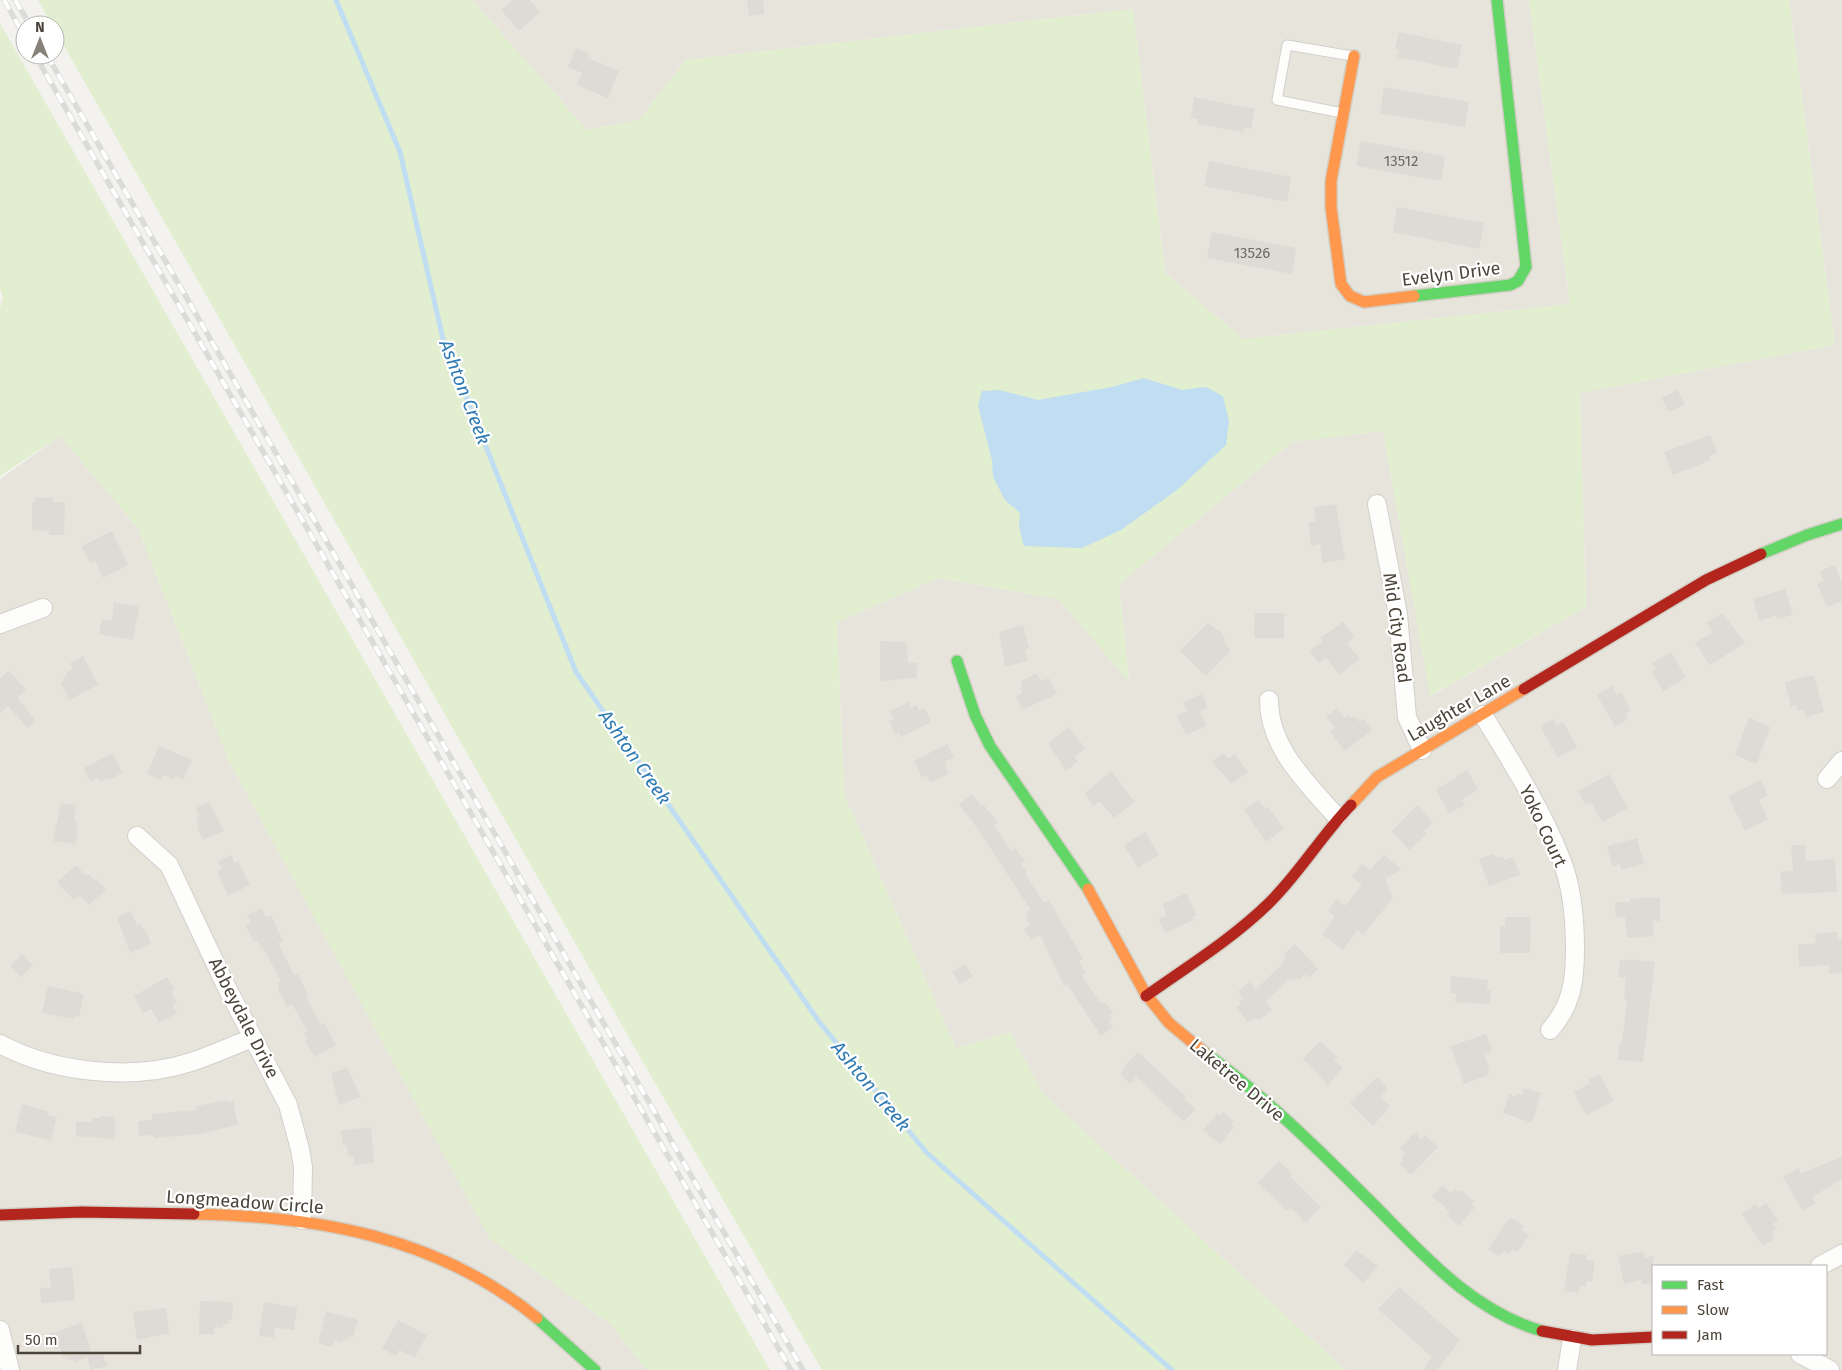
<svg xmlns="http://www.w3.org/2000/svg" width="1842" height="1370" font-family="'Fira Sans',sans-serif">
  <rect width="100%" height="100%" fill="#f4f2ee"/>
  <!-- residential -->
  <g fill="#e7e4dc" fill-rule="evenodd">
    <polygon points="472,0 1529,0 1570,304 1243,339 1165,273 1133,9 686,60 639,120 587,130"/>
    <path d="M 1789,0 L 1842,0 L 1842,1370 L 1345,1370 L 1043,1094 L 1010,1032 L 956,1049 L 844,794 L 837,622 L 939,578 L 1059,599 L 1129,681 L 1119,584 L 1292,442 L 1383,431 L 1431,696 L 1586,607 L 1580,393 L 1835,345 ZM 1653,1266 L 1826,1266 L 1826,1354 L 1653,1354 Z"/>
    <polygon points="60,436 138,528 230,763 490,1238 611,1324 646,1370 0,1370 0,479"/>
  </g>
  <!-- green -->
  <g fill="#e1eecf">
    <polygon points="38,0 472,0 587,130 639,120 686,60 1133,9 1165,273 1243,339 1570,304 1529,0 1789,0 1835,345 1580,393 1586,607 1430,696 1383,431 1292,442 1119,584 1129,682 1059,599 939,578 837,622 844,794 956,1049 1010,1032 1043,1094 1345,1370 822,1370 644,1064 55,30 55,25 52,25"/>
    <polygon points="0,23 770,1370 646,1370 611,1324 490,1239 230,763 138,528 60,436 0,476 0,308 3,298 0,288"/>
  </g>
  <!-- water -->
  <polygon fill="#c0ddf1" points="1144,378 1182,390 1206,387 1223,396 1229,421 1226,445 1177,490 1121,530 1082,548 1024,546 1019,527 1020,513 1005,500 993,477 992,460 978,406 982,391 999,390 1038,400 1112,387"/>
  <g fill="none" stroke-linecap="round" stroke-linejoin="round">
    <!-- stream -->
    <polyline stroke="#c0ddf1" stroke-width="5" points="336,0 400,152 443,339 576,672 820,1023 927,1153 1172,1370"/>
  </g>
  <!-- building -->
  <g fill="#dedbd6">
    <polygon points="513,0 530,0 540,12 519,31 501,10"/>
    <polygon points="747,0 763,0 764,14 749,16"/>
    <polygon points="1399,32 1462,45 1457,69 1397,57 1399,49 1395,49"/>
    <polygon points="576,48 590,54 588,58 619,71 608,98 577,85 582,73 568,67"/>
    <polygon points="1384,87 1469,102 1465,127 1380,113"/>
    <polygon points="1194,97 1255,109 1251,129 1244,127 1243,132 1197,124 1198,119 1191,118"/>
    <polygon points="1361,141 1445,156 1441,181 1356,166"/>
    <polygon points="1209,161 1291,177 1287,202 1204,186"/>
    <polygon points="1397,207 1484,223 1479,249 1393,232"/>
    <polygon points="1212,232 1296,248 1292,274 1207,258"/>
    <polygon points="1677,390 1685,404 1669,412 1662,398"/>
    <polygon points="1710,435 1717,453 1709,456 1711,460 1673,475 1664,452"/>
    <polygon points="35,498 53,498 53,502 65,502 64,535 49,535 49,531 32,530 32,502 35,502"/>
    <polygon points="1336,504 1345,559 1323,563 1320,544 1311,546 1308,522 1316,521 1314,507"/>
    <polygon points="112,531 128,565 103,578 95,560 90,563 82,546"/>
    <polygon points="1835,565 1842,583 1842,601 1827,607 1817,584 1824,581 1820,571"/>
    <polygon points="1785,589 1793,615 1777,619 1776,615 1759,621 1753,599"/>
    <polygon points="114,602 139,607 133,640 99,634 102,619 112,621"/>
    <polygon points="1255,613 1284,613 1284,638 1254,638"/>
    <polygon points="1722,613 1745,643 1710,665 1695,643 1713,632 1707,623"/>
    <polygon points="1343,622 1354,637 1347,643 1360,659 1339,675 1326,658 1318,663 1310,651 1323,641 1320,638"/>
    <polygon points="1208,623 1222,633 1225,640 1223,642 1231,650 1206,676 1180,651"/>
    <polygon points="1023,625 1029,648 1025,650 1028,661 1005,667 999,632"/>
    <polygon points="880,641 906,642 908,663 917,663 917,678 880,681"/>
    <polygon points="1671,652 1686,678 1663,691 1652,672 1656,669 1652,663"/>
    <polygon points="83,656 98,685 69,700 61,683 64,681 63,678 67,676 65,673 73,669 70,663"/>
    <polygon points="9,671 26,690 17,698 36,721 28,728 8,706 0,713 0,678"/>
    <polygon points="1037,673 1041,681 1049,678 1057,694 1022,710 1016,696 1022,693 1020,688 1022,687 1021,681"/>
    <polygon points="1808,676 1814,676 1824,712 1806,717 1804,709 1798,711 1796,705 1791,707 1785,682"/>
    <polygon points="1612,686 1617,695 1621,693 1631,710 1625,714 1628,719 1615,727 1597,695"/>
    <polygon points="1202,694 1208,708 1200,712 1207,726 1186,735 1177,715 1187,711 1183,702"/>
    <polygon points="909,702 911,708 917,705 919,711 925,708 931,722 901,737 899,732 895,735 889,721 893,719 890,711"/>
    <polygon points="1337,708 1345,718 1349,715 1351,718 1354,716 1359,722 1363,719 1372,730 1345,751 1330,732 1335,728 1326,717"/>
    <polygon points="1749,718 1770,727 1757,764 1735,755"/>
    <polygon points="1553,719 1557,725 1563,722 1577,747 1558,758 1540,726"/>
    <polygon points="1069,727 1085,748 1074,757 1078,761 1066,771 1048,743"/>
    <polygon points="947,744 954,757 945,762 948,774 930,783 926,775 922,777 914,761"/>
    <polygon points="159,746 192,760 183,780 175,776 173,780 163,775 161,780 147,774"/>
    <polygon points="113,753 122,773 109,780 108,778 100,782 98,778 90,782 84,768"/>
    <polygon points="1224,753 1228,759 1235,754 1248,772 1231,784 1212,761"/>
    <polygon points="1467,770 1478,790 1462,800 1465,805 1449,813 1436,790"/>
    <polygon points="1111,771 1135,802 1114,818 1100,801 1093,806 1085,793"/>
    <polygon points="1609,774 1628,808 1602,822 1591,802 1586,805 1578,791"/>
    <polygon points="1761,780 1768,796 1759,800 1768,819 1745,831 1728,796"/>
    <polygon points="972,794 981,806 983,804 998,823 994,826 1012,851 1015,848 1025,861 1021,864 1027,872 1025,874 1044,903 1049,900 1083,959 1079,961 1086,974 1082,976 1099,1001 1102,1004 1105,1002 1113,1013 1110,1015 1112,1019 1109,1021 1113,1027 1101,1036 1067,984 1064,986 1040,935 1031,940 1024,929 1030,925 1026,919 1028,917 1027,912 1031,910 977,828 959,804"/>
    <polygon points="1258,800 1266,809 1268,807 1284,829 1266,842 1244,810"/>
    <polygon points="209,802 224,831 203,840 197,826 199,825 196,817 199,816 196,808"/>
    <polygon points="61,803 76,805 74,820 77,821 76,829 78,830 75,844 53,841"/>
    <polygon points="1417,805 1433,822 1424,831 1427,834 1409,850 1392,831"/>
    <polygon points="1145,832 1159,855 1138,868 1124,845"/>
    <polygon points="1637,838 1644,864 1621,870 1620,864 1612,866 1607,846"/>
    <polygon points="1791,845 1805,845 1806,861 1835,859 1837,892 1782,894 1780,872 1793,871"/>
    <polygon points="1494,854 1496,858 1503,856 1504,860 1513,857 1520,875 1489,886 1479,859"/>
    <polygon points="231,855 235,863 238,861 250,885 228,896 217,871 222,869 218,861"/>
    <polygon points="1384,855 1402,870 1385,878 1393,898 1363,935 1357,930 1343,950 1322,934 1335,916 1328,911 1337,899 1345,906 1362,885 1352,877 1362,864 1370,870"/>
    <polygon points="76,865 86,876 88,874 95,880 96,879 106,890 89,905 79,895 74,900 57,882"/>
    <polygon points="1186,893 1197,915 1192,918 1194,920 1165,933 1158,919 1166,916 1163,904"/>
    <polygon points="1660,897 1660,921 1653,921 1654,936 1627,938 1625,917 1616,918 1615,902 1630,902 1630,899"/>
    <polygon points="262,908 266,917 271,915 283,941 278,943 294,975 298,974 309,996 306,997 321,1025 324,1023 336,1045 314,1057 305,1041 307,1040 304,1033 307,1031 292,1004 287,1007 278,990 280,990 277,984 281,982 264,949 262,950 258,941 254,942 246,926 251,923 247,915"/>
    <polygon points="131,911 137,925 140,923 144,931 146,930 151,944 130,953 117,917"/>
    <polygon points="1505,917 1531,917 1530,953 1500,953 1500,926 1505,926"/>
    <polygon points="1837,932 1837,939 1842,939 1842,972 1829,974 1829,965 1799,967 1798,945 1816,943 1815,934"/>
    <polygon points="1295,944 1318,969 1309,978 1305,974 1299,980 1297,978 1293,981 1290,978 1266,1001 1272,1010 1258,1021 1255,1017 1248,1022 1236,1008 1241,1005 1239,1001 1243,998 1238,991 1250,982 1256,989 1281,965 1286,958 1283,955"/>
    <polygon points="22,954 33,965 21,977 10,966"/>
    <polygon points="1628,959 1655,962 1643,1062 1618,1060 1619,1043 1622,1043 1627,1000 1624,999 1626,978 1618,977 1620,960 1628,961"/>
    <polygon points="965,964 973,976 960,984 952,972"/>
    <polygon points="1451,976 1488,980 1487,990 1491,991 1490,1004 1455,1002 1456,994 1450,993"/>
    <polygon points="167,977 175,990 171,992 177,1002 173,1005 177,1013 159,1023 151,1009 143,1013 134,996"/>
    <polygon points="48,986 84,994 79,1017 75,1016 74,1019 42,1013"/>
    <polygon points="1486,1034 1492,1051 1484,1054 1490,1070 1488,1071 1489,1075 1464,1084 1451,1046"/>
    <polygon points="1320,1041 1337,1057 1334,1060 1343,1068 1328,1085 1303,1059"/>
    <polygon points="1138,1052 1186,1097 1184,1099 1195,1109 1184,1122 1136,1077 1130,1084 1120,1074 1125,1068 1123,1067"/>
    <polygon points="347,1068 361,1097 339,1105 331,1073"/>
    <polygon points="1599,1074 1614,1101 1586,1115 1574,1092 1590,1083 1588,1080"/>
    <polygon points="1377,1077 1388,1089 1380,1097 1390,1106 1373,1126 1350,1103"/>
    <polygon points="1524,1088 1541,1093 1532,1123 1503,1113 1509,1094 1516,1097 1517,1093 1522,1095"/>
    <polygon points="228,1100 228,1103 233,1101 238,1125 199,1134 154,1138 154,1135 139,1136 138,1121 152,1120 152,1114 197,1110 196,1106"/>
    <polygon points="22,1104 49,1112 48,1115 57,1117 51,1140 15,1132"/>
    <polygon points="1223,1112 1234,1121 1231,1125 1234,1127 1220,1144 1203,1130 1218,1113 1220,1116"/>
    <polygon points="100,1116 115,1117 115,1139 76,1136 76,1122 91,1122 91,1118 100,1118"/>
    <polygon points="371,1127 374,1163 354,1165 353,1156 348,1155 347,1145 343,1145 341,1130"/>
    <polygon points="1415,1132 1421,1139 1425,1135 1438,1147 1411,1175 1400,1165 1405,1152 1400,1148"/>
    <polygon points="1842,1157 1842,1179 1812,1197 1816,1203 1803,1211 1783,1177 1798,1168 1801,1173"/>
    <polygon points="1279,1161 1292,1174 1290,1176 1321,1207 1306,1223 1290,1207 1287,1211 1258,1183"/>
    <polygon points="1442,1185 1451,1193 1454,1189 1459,1192 1461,1190 1474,1201 1471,1204 1475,1207 1459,1226 1447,1216 1450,1213 1444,1206 1432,1196"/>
    <polygon points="1766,1203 1778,1220 1773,1224 1777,1229 1772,1232 1775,1238 1763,1246 1742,1214 1755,1204 1758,1209"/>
    <polygon points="1510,1217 1524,1226 1521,1230 1529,1235 1517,1253 1512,1249 1509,1255 1504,1251 1499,1256 1488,1249"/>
    <polygon points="1356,1250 1378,1266 1363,1283 1344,1265"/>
    <polygon points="1644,1251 1645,1258 1653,1256 1653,1282 1642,1285 1641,1280 1624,1284 1618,1256"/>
    <polygon points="1570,1253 1587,1255 1586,1260 1595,1261 1592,1282 1586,1281 1586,1287 1580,1286 1579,1293 1564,1291"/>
    <polygon points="72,1267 75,1300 41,1303 40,1288 51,1287 49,1269"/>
    <polygon points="1399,1287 1460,1340 1437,1370 1423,1370 1432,1357 1378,1309"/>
    <polygon points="200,1301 233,1302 232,1320 228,1320 228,1324 223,1324 223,1328 214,1327 214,1334 199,1334"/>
    <polygon points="264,1302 297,1308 294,1330 275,1328 274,1338 259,1336"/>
    <polygon points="166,1308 169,1333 137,1340 133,1312"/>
    <polygon points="326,1311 358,1320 353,1337 349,1336 348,1340 343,1339 342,1343 334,1340 332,1347 318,1343"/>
    <polygon points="398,1320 427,1335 415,1357 399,1350 396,1356 382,1349"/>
    <polygon points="82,1323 92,1354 102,1351 107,1366 91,1370 87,1357 74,1362 73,1359 68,1360 67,1356 63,1357 60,1348 54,1350 49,1334"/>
  </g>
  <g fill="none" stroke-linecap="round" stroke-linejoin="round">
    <defs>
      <polyline id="lane" points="1342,113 1277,100 1287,45 1352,56"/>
      <g id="street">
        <polyline points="1377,504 1398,614 1407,717 1422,750"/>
        <polyline points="0,624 43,608"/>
        <path d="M 1269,700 C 1269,748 1307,783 1337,817"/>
        <path d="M 1483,715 C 1511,761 1541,808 1561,859 C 1572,886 1575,919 1575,949 C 1575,981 1572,1005 1550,1030"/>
        <polyline points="1827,779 1842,761"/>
        <polyline points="137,836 169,865 225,984 288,1105 300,1149 303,1167 302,1220"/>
        <path d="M 0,1044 C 54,1073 133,1081 191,1062 C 212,1055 232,1046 252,1038"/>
        <polyline points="1820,1266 1842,1254"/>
        <polyline points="0,1330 10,1370"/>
        <polyline points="1800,1354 1830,1370"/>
        <polyline points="1567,1370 1572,1339"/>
      </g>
      <g id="fast">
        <polyline points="1414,296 1510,285 1518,281 1526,267 1497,0"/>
        <polyline points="1761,554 1807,535 1842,524"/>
        <polyline points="957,661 975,715 990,746 1088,889"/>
        <path d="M 1204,1052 C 1263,1095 1314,1145 1366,1197 C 1418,1248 1468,1310 1542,1331"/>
        <polyline points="537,1318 595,1370"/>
      </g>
      <g id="slow">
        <polyline points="1354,56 1331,181 1331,207 1341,284 1350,296 1364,302 1414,296"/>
        <polyline points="1351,805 1377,777 1524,689"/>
        <polyline points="1088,889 1145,993 1169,1023 1204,1052"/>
        <path d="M 194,1214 C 318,1216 438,1237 537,1318"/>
      </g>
      <g id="jam">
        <polyline points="1524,689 1706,580 1761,554"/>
        <path d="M 1146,996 C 1187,967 1232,939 1268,904 C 1299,874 1321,836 1351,805"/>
        <polyline points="0,1215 81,1212 194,1214"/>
        <polyline points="1542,1331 1592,1340 1653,1337"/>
      </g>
    </defs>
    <!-- lane casing -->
    <use href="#lane" stroke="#d2d0cb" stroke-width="11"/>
    <!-- street casing -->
    <use href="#street" stroke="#d2d0cb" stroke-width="20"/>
    <!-- fast casing -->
    <use href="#fast" stroke="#d3cfc5" stroke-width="14"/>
    <!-- slow casing -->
    <use href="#slow" stroke="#d3cfc5" stroke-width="14"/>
    <!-- jam casing -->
    <use href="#jam" stroke="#d3cfc5" stroke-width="14"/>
    <!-- lane -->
    <use href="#lane" stroke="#fdfdfc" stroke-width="9"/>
    <!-- street -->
    <use href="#street" stroke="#fdfdfc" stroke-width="18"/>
    <!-- fast -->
    <use href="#fast" stroke="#63d668" stroke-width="11"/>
    <!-- slow -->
    <use href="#slow" stroke="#ff974d" stroke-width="11"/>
    <!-- jam -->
    <use href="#jam" stroke="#b3261e" stroke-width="11"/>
    <defs>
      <g id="rail">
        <polyline points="4,0 25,37"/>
        <polyline points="15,0 30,25"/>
        <polyline points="35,55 791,1370"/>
        <polyline points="47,55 803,1370"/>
      </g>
    </defs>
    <!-- rail casing -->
    <use href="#rail" stroke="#dbdbda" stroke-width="5.5"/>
    <!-- rail -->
    <use href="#rail" stroke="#fff" stroke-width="4" stroke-dasharray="11" stroke-linecap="butt"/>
  </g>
  <g text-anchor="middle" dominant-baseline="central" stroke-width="4.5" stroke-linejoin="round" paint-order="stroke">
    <!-- number labels -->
    <g font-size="15" fill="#706a61">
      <text x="1401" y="161">13512</text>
      <text x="1252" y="253">13526</text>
    </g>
    <!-- street labels -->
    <g font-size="18" fill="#4b4439" stroke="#fff">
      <text transform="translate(1451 274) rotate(-7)">Evelyn Drive</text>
      <text transform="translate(1397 628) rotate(82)">Mid City Road</text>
      <text transform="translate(1459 708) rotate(-30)">Laughter Lane</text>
      <text transform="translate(1543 826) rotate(65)">Yoko Court</text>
      <text transform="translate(244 1018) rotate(63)">Abbeydale Drive</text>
      <text transform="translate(1237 1080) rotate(40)">Laketree Drive</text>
      <text transform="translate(245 1202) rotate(4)">Longmeadow Circle</text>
    </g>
    <!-- water labels -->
    <g font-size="19" font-style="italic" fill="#2e7ab2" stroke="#fff">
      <text transform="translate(465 392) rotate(69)">Ashton Creek</text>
      <text transform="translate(635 757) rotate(55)">Ashton Creek</text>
      <text transform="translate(871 1086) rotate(50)">Ashton Creek</text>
    </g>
  </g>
  <!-- legend -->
  <rect x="1652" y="1265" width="175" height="90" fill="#ffffff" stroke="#b7b4b0"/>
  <rect x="1662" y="1281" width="25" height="8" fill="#63d668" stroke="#b7b4b0"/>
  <text x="1697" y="1290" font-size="15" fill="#4b4439">Fast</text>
  <rect x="1662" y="1306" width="25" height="8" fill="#ff974d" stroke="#b7b4b0"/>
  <text x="1697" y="1315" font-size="15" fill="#4b4439">Slow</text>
  <rect x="1662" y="1331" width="25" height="8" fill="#b3261e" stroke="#b7b4b0"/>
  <text x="1697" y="1340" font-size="15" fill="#4b4439">Jam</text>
  <!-- north arrow -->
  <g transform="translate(40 40)"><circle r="24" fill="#ffffff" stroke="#b7b4b0"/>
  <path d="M0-4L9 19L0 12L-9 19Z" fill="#868178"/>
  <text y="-8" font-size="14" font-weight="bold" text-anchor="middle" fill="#4b4439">N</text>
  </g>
  <!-- scale -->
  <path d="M18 1345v8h122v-8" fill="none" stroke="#4b4439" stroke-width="2.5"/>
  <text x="25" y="1345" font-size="15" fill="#4b4439" stroke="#ffffff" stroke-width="4" paint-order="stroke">50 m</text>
</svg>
